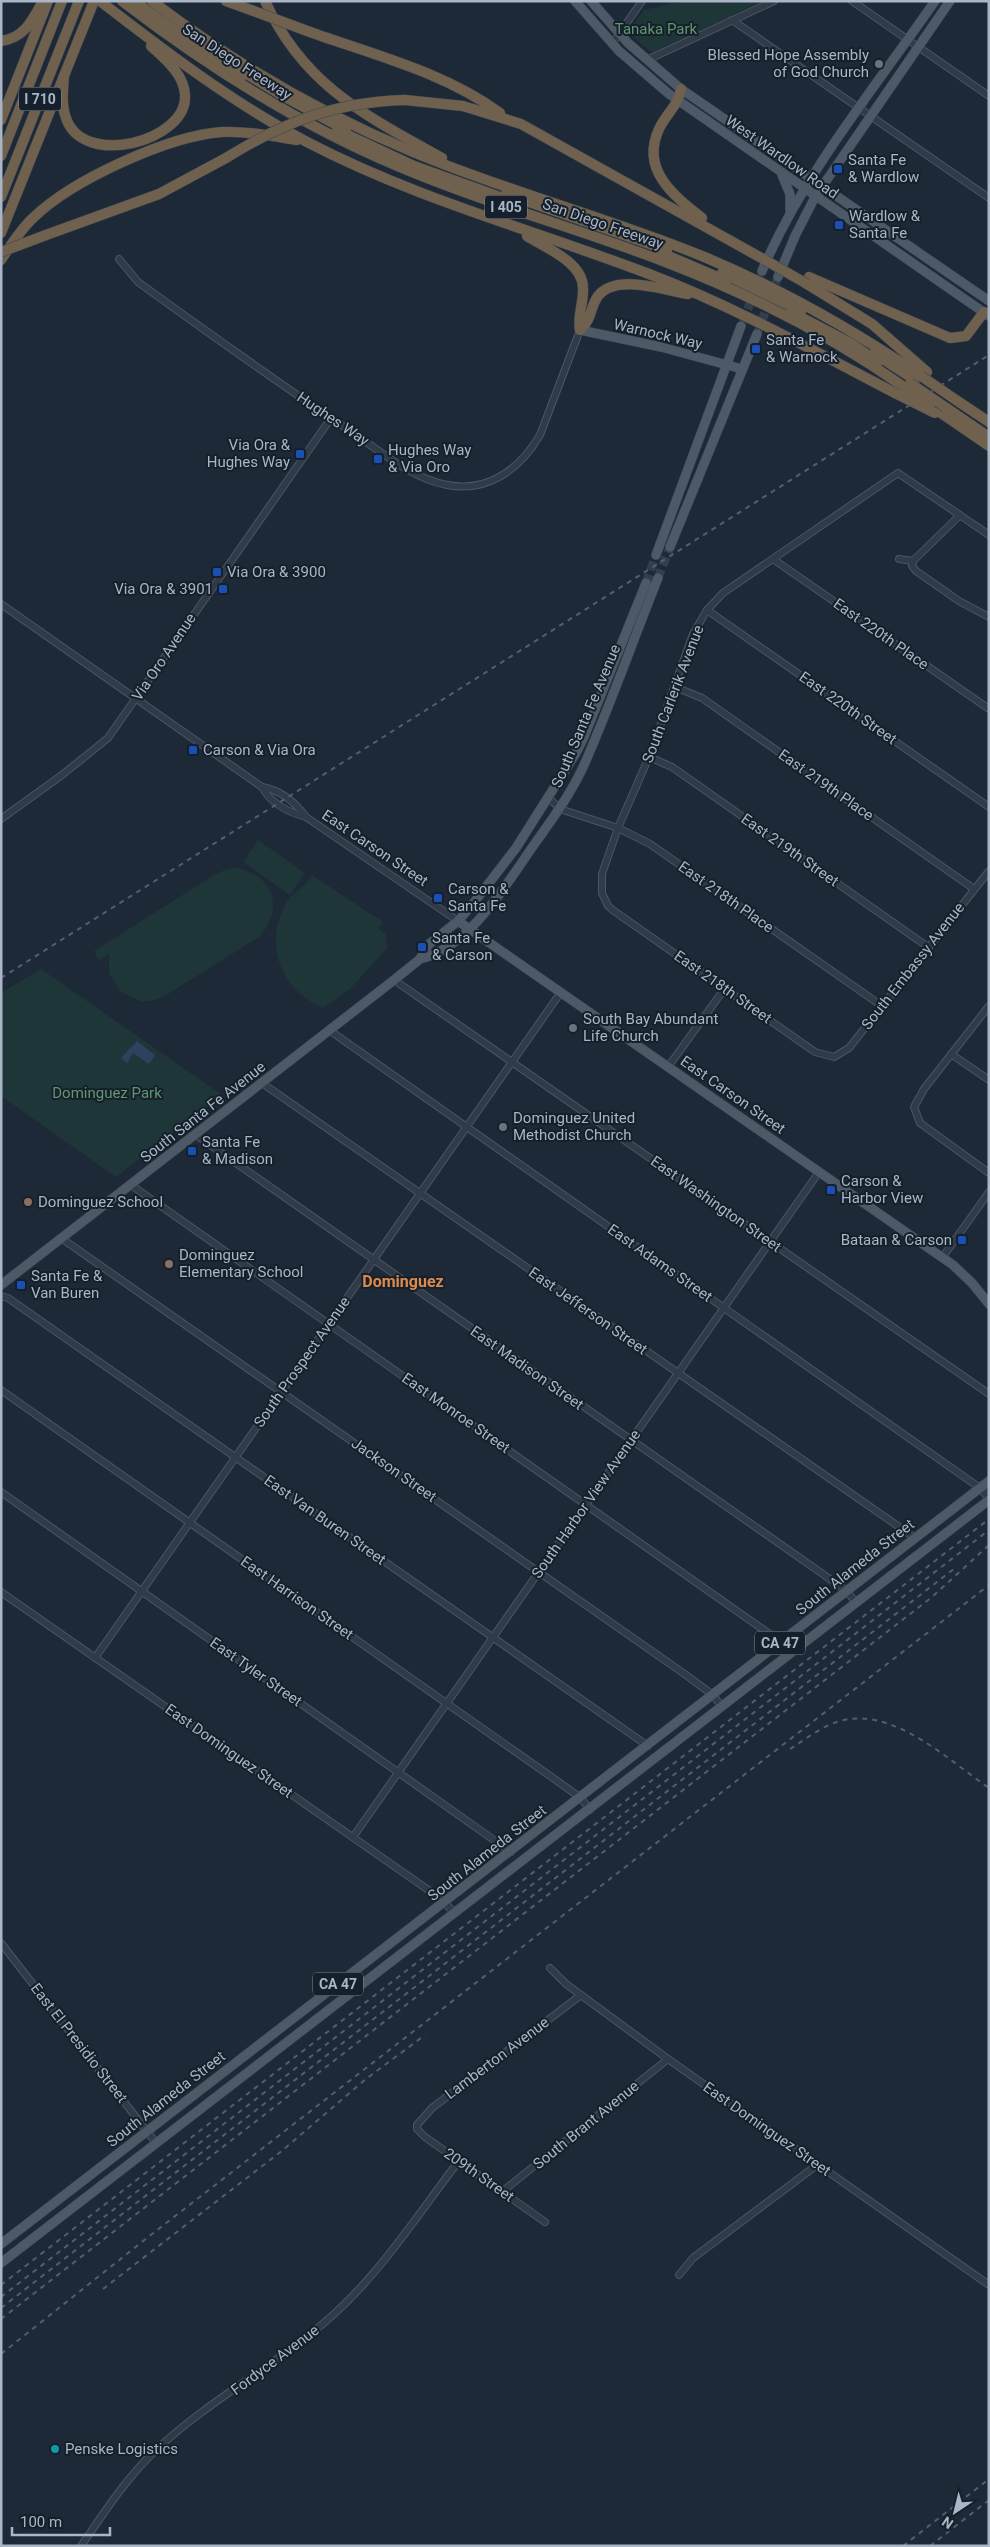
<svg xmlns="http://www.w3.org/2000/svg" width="990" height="2547" font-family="Roboto,sans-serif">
  <rect width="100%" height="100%" fill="#1d2937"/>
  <!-- green -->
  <g fill="#1f3638">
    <polygon points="683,1 763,1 652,53 628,32 644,10"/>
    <polygon points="258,840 305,873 290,895 243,862"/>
    <path d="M 237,868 C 274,876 285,909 259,937 L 163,997 L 151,1001 L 141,1001 L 121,992 L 109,974 L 109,954 L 99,960 L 94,951 L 214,875 L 227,869 Z"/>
    <path d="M 312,875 L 383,922 L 378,928 L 386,935 L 387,948 L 351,988 L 323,1008 C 281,989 263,945 286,903 C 293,892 307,886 312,875 Z"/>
    <polygon points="41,969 222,1095 116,1177 1,1096 1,993"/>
  </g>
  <!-- water -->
  <polygon fill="#2c425f" points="137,1041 155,1055 149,1064 133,1053 127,1063 121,1058"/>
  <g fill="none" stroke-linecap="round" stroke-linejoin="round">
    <!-- major-tunnel -->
    <g stroke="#323e4c" stroke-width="9" stroke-dasharray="9 4.5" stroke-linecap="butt">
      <polyline points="743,322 762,271"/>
      <polyline points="757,334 778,277"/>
      <polyline points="658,578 670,547"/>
      <polyline points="646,583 656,555"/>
    </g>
    <defs>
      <g id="minor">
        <polyline points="852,1 989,96"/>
        <polyline points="732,20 989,198"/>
        <polyline points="612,44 642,1"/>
        <polyline points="647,60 774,1"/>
        <path d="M 119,259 L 138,282 C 207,332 277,382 349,430 C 379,450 410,478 447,485 C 488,493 520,469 540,435 L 580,330"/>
        <polyline points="989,535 898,473 723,593 707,610 693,634 649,757 618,828 602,874 602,893 608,906 614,911 815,1052 834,1057 849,1048 989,871"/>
        <polyline points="773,559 989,709"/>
        <polyline points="899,559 913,561"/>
        <polyline points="913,561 912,566 916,571 959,601 989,617"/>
        <polyline points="913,561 960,515"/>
        <path d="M 1,604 L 262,787 C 280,790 295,802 306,817"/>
        <polyline points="707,610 989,807"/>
        <polyline points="675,687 702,698 974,889"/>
        <polyline points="649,757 672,767 928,947"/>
        <path d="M 262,787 C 271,804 287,812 306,817 L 458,921"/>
        <polyline points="549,798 560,809 618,828 650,844 882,1006"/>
        <polyline points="1,819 62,775 108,738 331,418"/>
        <polyline points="394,980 989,1394"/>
        <polyline points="989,1006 924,1089 914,1107 920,1123 989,1173"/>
        <polyline points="329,1030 980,1488 989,1499"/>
        <polyline points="951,1054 989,1080"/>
        <polyline points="668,1067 725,988"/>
        <polyline points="262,1083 915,1538"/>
        <polyline points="196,1135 847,1591 856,1603"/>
        <polyline points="131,1185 781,1642"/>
        <polyline points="61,1238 686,1675 713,1695 722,1707"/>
        <polyline points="942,1258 989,1192"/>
        <polyline points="1,1296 8,1298 648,1746"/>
        <polyline points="1,1390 553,1778 581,1798 590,1810"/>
        <polyline points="1,1492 511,1852"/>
        <polyline points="1,1592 437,1896 455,1913"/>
        <polyline points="95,1658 561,992"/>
        <polyline points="353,1837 819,1172"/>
        <polyline points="1,1943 156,2143"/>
        <polyline points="550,1968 566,1984 668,2059 989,2285"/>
        <polyline points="503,2191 668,2059"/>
        <polyline points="545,2222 425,2137 417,2129 417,2125 432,2108 581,1995"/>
        <polyline points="679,2275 693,2258 817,2165"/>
        <path d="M 81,2546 C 104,2513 126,2478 156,2450 C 207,2402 271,2368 325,2322 C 378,2277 416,2217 458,2162"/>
      </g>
      <g id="major">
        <polyline points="575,1 619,51 669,94 989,316"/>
        <polyline points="591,1 628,43 681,89 989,301"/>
        <polyline points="782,175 790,194 790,210"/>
        <path d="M 762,271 C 803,174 875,88 935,1"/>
        <polyline points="778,277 795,236 815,197 950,1"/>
        <polyline points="580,330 661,347 742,369"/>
        <polyline points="670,547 757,334"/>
        <polyline points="656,555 741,326"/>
        <polyline points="458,921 953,1265 972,1283 989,1304"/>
        <path d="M 420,959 C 469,947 504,888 531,849 C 550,822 570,796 584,765 C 611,704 633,640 658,578"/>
        <polyline points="1,1285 394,980 420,959 428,945 458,921 472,905 516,848 576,753 584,737 646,583"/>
        <polyline points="1,2244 989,1481"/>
        <polyline points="1,2263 989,1500"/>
      </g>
      <g id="highway">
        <path d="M 100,1 C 166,52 233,103 307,142 C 416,199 534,230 649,274 C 735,307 814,351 895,393"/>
        <path d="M 122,1 C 213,71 311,132 417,174 C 498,207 582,230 663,261 C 747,293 830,335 904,387"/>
        <polyline points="134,1 241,77"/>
        <path d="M 152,1 C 232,62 320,113 413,152 C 508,192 607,217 702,256 C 779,288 852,329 921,376"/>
        <polyline points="226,1 251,10"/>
        <path d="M 265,1 C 303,85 366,116 442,158"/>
        <path d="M 310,32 C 374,55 444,72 500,113"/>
        <path d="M 1,41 C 24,38 32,21 42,3"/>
        <polyline points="237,68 278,93 346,130"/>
        <path d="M 64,76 C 63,90 61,105 66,118 C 83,169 188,141 185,95 C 184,74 165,59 151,46"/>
        <path d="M 681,89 C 678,106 666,114 659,129 C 640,170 674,196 702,218"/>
        <polyline points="405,100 463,106 521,124 765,260"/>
        <polyline points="1,120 48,1"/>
        <polyline points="337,130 414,166 511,201"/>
        <polyline points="1,156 62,1"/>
        <polyline points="506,194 667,250"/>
        <polyline points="1,197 79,1"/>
        <polyline points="1,233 94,1"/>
        <polyline points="46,235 159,194 226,158"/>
        <path d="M 527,236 C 546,248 582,262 583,287 C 584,303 577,315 580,330"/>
        <polyline points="659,252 727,281"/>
        <path d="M 1,260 C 11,245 20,230 33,218 C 72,180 168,136 222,132 C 247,131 272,136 297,140"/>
        <polyline points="722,273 801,311"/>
        <polyline points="809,277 950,338 966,336 984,312"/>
        <polyline points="807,284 872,324 927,372"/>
        <polyline points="791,312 852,344 878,362"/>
        <path d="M 580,330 C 593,318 589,309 598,296 C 616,273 663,290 688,294"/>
        <polyline points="874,353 915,380"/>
        <polyline points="956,400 989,422"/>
        <polyline points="945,407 989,437"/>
        <polyline points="938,411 989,446"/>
      </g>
    </defs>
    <!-- minor casing -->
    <use href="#minor" stroke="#4b5563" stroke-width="8"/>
    <!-- major casing -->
    <use href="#major" stroke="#3a4451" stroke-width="10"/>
    <!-- highway casing -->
    <use href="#highway" stroke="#3b4552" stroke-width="11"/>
    <!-- minor -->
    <use href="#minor" stroke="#313a48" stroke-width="6"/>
    <!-- major -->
    <use href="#major" stroke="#4e5968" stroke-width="9"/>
    <!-- highway -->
    <use href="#highway" stroke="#6f614d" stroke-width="10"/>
    <!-- rail -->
    <g stroke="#525e70" stroke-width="2" stroke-dasharray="5 5" stroke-linecap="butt">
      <polyline points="1,978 989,355"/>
      <path d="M 790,1749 C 806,1739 822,1726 840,1721 C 893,1706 948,1760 989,1788"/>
      <polyline points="1,2285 989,1519"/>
      <polyline points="103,2289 283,2150 366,2079 425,2035"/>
      <polyline points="1,2297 989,1530"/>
      <polyline points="1,2308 955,1568"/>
      <polyline points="1,2319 932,1597 989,1545"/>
      <polyline points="1,2354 152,2234 989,1585"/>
      <polyline points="903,2546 989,2479"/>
      <polyline points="930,2546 989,2500"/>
    </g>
    <defs>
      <g id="highway-bridge">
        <polyline points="251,10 310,32"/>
        <path d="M 226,158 C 284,122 335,102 405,100"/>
        <polyline points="1,252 46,235"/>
        <polyline points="765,260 807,284"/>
        <polyline points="921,376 956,400"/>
        <polyline points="910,383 945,407"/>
        <polyline points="904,387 930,405"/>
        <polyline points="895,393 935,413"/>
      </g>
    </defs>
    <!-- highway-bridge casing -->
    <use href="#highway-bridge" stroke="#3b4552" stroke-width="11" stroke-linecap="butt"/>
    <!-- highway-bridge -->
    <use href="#highway-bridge" stroke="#6f614d" stroke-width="10"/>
  </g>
  <!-- markers -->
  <g fill="#6b7280" stroke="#16202c" stroke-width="2">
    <circle cx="879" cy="64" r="5"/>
    <circle cx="573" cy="1028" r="5"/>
    <circle cx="503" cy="1127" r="5"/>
  </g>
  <g fill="#1a4fb4" stroke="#16202c" stroke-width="2">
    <rect x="833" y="164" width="10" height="10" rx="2.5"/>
    <rect x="834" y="220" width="10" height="10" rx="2.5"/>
    <rect x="751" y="344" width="10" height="10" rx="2.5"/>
    <rect x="295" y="449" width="10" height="10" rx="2.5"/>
    <rect x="373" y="454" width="10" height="10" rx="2.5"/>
    <rect x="212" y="567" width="10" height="10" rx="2.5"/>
    <rect x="218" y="584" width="10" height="10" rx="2.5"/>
    <rect x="188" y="745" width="10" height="10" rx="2.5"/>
    <rect x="433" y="893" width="10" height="10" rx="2.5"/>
    <rect x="417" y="942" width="10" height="10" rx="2.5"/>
    <rect x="187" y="1146" width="10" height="10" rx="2.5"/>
    <rect x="826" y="1185" width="10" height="10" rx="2.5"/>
    <rect x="957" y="1235" width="10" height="10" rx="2.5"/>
    <rect x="16" y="1280" width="10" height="10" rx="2.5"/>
  </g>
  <g fill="#8d6e63" stroke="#16202c" stroke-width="2">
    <circle cx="28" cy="1202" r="5"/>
    <circle cx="169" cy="1264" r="5"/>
  </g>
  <circle fill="#0f9aa8" stroke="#16202c" stroke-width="2" cx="55" cy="2449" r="5"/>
  <g text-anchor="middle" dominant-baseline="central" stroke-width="4" stroke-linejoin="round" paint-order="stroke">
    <!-- shield labels -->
    <g fill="#16202c" stroke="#7e8897" stroke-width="1">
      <rect x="19" y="87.5" width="42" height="23" rx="4"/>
      <rect x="485" y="195.5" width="42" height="23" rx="4"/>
      <rect x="755" y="1631.5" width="50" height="23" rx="4"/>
      <rect x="313" y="1972.5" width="50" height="23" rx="4"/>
    </g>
    <g font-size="14" font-weight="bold" fill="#aab5c5">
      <text x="40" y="99">I 710</text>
      <text x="506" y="207">I 405</text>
      <text x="780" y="1643">CA 47</text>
      <text x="338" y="1984">CA 47</text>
    </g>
    <!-- park labels -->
    <g font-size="15" fill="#60976c" stroke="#16202c">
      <text x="656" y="29">Tanaka Park</text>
      <text x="107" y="1093">Dominguez Park</text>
    </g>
    <!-- poi labels -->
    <g font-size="15" fill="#aab5c5" stroke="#16202c" text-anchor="start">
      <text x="869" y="55" text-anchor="end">Blessed Hope Assembly<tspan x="869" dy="17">of God Church</tspan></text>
      <text x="848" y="160">Santa Fe<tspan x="848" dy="17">&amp; Wardlow</tspan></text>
      <text x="849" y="216">Wardlow &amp;<tspan x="849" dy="17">Santa Fe</tspan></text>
      <text x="766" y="340">Santa Fe<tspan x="766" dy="17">&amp; Warnock</tspan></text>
      <text x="290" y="445" text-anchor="end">Via Ora &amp;<tspan x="290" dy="17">Hughes Way</tspan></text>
      <text x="388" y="450">Hughes Way<tspan x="388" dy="17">&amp; Via Oro</tspan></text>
      <text x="227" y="572">Via Ora &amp; 3900</text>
      <text x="213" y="589" text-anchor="end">Via Ora &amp; 3901</text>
      <text x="203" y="750">Carson &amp; Via Ora</text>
      <text x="448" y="889">Carson &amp;<tspan x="448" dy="17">Santa Fe</tspan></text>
      <text x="432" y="938">Santa Fe<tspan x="432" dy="17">&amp; Carson</tspan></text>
      <text x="583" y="1019">South Bay Abundant<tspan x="583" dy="17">Life Church</tspan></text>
      <text x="513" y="1118">Dominguez United<tspan x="513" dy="17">Methodist Church</tspan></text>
      <text x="202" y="1142">Santa Fe<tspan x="202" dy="17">&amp; Madison</tspan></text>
      <text x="841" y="1181">Carson &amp;<tspan x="841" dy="17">Harbor View</tspan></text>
      <text x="38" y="1202">Dominguez School</text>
      <text x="952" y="1240" text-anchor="end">Bataan &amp; Carson</text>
      <text x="179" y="1255">Dominguez<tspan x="179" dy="17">Elementary School</tspan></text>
      <text x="31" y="1276">Santa Fe &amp;<tspan x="31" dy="17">Van Buren</tspan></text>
      <text x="65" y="2449">Penske Logistics</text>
    </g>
    <!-- street labels -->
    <g font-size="15" fill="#aab5c5" stroke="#16202c">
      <text transform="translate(237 62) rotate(33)">San Diego Freeway</text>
      <text transform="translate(782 157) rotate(35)">West Wardlow Road</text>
      <text transform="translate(603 224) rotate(19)">San Diego Freeway</text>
      <text transform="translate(658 334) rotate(13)">Warnock Way</text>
      <text transform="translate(333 419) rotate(34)">Hughes Way</text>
      <text transform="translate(881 634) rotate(35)">East 220th Place</text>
      <text transform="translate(164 657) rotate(-56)">Via Oro Avenue</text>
      <text transform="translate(673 694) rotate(-69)">South Carlerik Avenue</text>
      <text transform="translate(848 708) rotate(35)">East 220th Street</text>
      <text transform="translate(586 716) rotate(-67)">South Santa Fe Avenue</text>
      <text transform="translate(826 785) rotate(35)">East 219th Place</text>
      <text transform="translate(375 848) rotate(34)">East Carson Street</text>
      <text transform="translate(790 850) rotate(35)">East 219th Street</text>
      <text transform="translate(726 897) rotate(35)">East 218th Place</text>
      <text transform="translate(913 966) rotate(-52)">South Embassy Avenue</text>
      <text transform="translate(723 987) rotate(35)">East 218th Street</text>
      <text transform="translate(733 1095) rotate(35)">East Carson Street</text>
      <text transform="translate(203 1112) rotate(-38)">South Santa Fe Avenue</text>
      <text transform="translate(716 1204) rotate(35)">East Washington Street</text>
      <text transform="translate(660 1263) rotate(35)">East Adams Street</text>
      <text transform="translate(588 1311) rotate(35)">East Jefferson Street</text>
      <text transform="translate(302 1362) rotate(-55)">South Prospect Avenue</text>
      <text transform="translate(527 1368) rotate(35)">East Madison Street</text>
      <text transform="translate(456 1413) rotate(35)">East Monroe Street</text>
      <text transform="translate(394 1470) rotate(35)">Jackson Street</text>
      <text transform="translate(586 1504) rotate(-55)">South Harbor View Avenue</text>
      <text transform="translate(325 1520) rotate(35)">East Van Buren Street</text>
      <text transform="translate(855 1567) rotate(-38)">South Alameda Street</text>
      <text transform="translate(297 1598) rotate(35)">East Harrison Street</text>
      <text transform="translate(256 1672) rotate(35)">East Tyler Street</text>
      <text transform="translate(229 1751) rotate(35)">East Dominguez Street</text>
      <text transform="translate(487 1853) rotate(-38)">South Alameda Street</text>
      <text transform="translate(79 2043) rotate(52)">East El Presidio Street</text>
      <text transform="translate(497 2058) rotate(-37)">Lamberton Avenue</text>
      <text transform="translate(166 2099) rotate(-38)">South Alameda Street</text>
      <text transform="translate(586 2125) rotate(-39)">South Brant Avenue</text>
      <text transform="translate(767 2129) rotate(35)">East Dominguez Street</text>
      <text transform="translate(479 2175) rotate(35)">209th Street</text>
      <text transform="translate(275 2360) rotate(-37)">Fordyce Avenue</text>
    </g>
    <!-- neighbourhood labels -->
    <g font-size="16" font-weight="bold" fill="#dd8a4d" stroke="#16202c">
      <text x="403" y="1281">Dominguez</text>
    </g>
  </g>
  <!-- border -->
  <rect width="990" height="2547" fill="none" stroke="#aab5c5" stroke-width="5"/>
  <!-- north arrow -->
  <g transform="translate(955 2512) rotate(215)" stroke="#16202c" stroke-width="4" paint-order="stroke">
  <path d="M0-4L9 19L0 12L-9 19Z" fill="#aab5c5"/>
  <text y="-8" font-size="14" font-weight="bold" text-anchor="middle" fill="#aab5c5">N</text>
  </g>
  <!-- scale -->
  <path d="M12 2527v8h98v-8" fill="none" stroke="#aab5c5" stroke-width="2.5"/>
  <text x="20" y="2527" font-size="15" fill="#aab5c5" stroke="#16202c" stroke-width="4" paint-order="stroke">100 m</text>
</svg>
